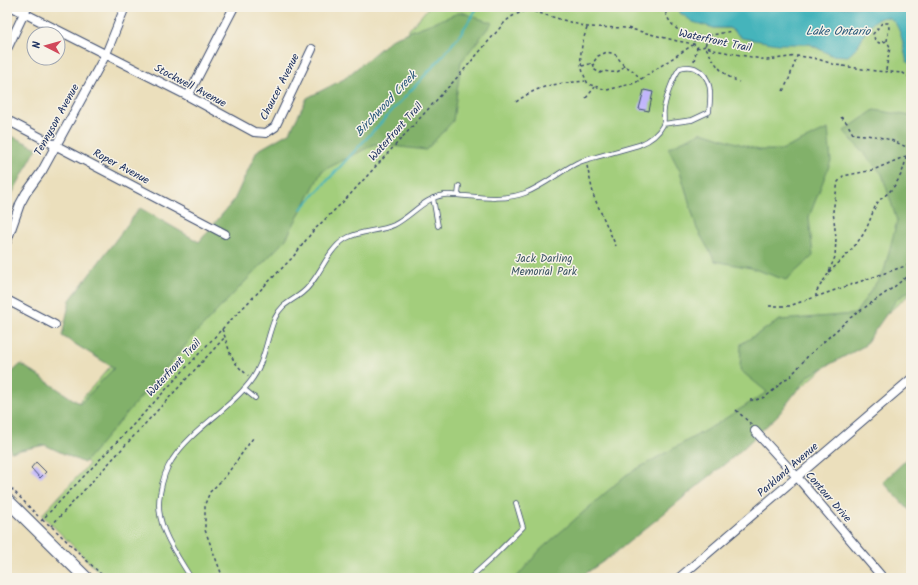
<svg xmlns="http://www.w3.org/2000/svg" width="918" height="585" font-family="Kalam,sans-serif">
<style>
.green{fill:#a3ce7b;stroke:#5f7e6c}
.forest{fill:#82b16b;stroke:#4e7064}
.water{fill:#44b4bb;stroke:#30728c}
.lines{fill:none;stroke-linecap:round;stroke-linejoin:round}
.stream{stroke:#44b4bb;stroke-width:2}
.building{fill:#c1b6fc}
.lane-casing{stroke:#3a496c;stroke-width:5.5}
.street-casing{stroke:#3a496c;stroke-width:10}
.primary-casing{stroke:#3a496c;stroke-width:14}
.path{stroke:#3a496c;stroke-width:1.5;stroke-dasharray:3 3;stroke-linecap:butt}
.lane{stroke:#fff;stroke-width:4}
.street{stroke:#fff;stroke-width:8}
.primary{stroke:#fff;stroke-width:12}
.labels{text-anchor:middle;dominant-baseline:central;stroke-width:3;stroke-linejoin:round;paint-order:stroke}
.street-label{font-size:11px;fill:#1b2f5e;stroke:#f7f3e8}
.park-label{font-size:11px;fill:#3d5765;stroke:#f7f3e8}
.water-label{font-size:12px;font-style:italic;fill:#27577a;stroke:#f7f3e8}
</style>
<rect width="100%" height="100%" fill="#f7f3e8"/>
<filter id="ink" filterUnits="userSpaceOnUse"><feTurbulence type="fractalNoise" baseFrequency=".025" numOctaves="2"/><feDisplacementMap in="SourceGraphic" scale="8" xChannelSelector="R" yChannelSelector="G"/><feConvolveMatrix kernelMatrix="1 2 1 2 8 2 1 2 1" color-interpolation-filters="sRGB"/></filter>
<filter id="wash" filterUnits="userSpaceOnUse"><feTurbulence type="fractalNoise" baseFrequency=".012" numOctaves="4" result="noise"/><feDisplacementMap in="SourceGraphic" scale="16" xChannelSelector="R" yChannelSelector="G"/><feGaussianBlur stdDeviation="0.9" result="paint"/><feColorMatrix in="noise" values="0 0 0 0 0 0 0 0 0 0 0 0 0 0 0 0 0 1.4 0 .05"/><feComposite in="paint" operator="in"/></filter>
<g filter="url(#wash)">
<rect width="100%" height="100%" fill="#ebdfbc"/>
<path class="green" d="M429,7h177l20,4 9,-4h45v6l34,15h15l5,3 8,7 54,6h14l21,11 25,-7c7,-11 15,-33 31,-32 7,0 11,6 13,12 3,11 4,23 7,34l4,2v229l-163,140 -178,145h-465l-63,-63 47,-51 -35,-34z"/>
<g class="forest">
<polygon points="461,12 492,23 461,62 453,121 426,150 375,144 322,171 286,239 195,334 84,463 45,445 11,452 7,437 7,377 21,364 80,404 114,368 62,336 70,300 140,208 199,242 234,200 257,151 290,132 307,98 344,79 393,38"/>
<polygon points="874,110 911,116 911,290 897,299 864,346 808,376 779,414 737,454 614,554 579,578 516,578 540,550 626,475 715,425 767,392 740,370 741,344 780,320 855,314 884,271 897,221 882,174 844,131"/>
<polygon points="828,129 831,161 809,217 813,256 786,280 751,268 715,261 697,229 680,171 668,148 702,132 759,150 781,150"/>
<polygon points="7,134 37,148 7,203"/>
<polygon points="911,455 911,512 883,482"/>
</g>
<path class="water" d="M680,7h231v57l-4,-2c-4,-16 -8,-62 -36,-38 -6,6 -9,16 -15,24 -2,3 -6,6 -8,8l-17,-1 -21,-11h-32l-36,-6 -8,-7 -5,-3h-15l-21,-6 -13,-9z"/>
<g class="lines">
<polyline class="stream" points="301,209 440,59 459,36 478,7"/>
</g>
<g id="blocks">
<g class="building">
<polygon points="644,90 653,92 649,111 639,109"/>
<polygon points="36,462 46,472 40,478 31,468"/>
</g>
</g>
</g>
<g filter="url(#ink)">
<use href="#blocks" fill-opacity="0" stroke="#3a496c" stroke-width="1"/>
<g class="lines">
<g class="lane-casing">
<g id="lane">
<polyline points="458,195 459,186"/>
<polyline points="433,198 438,226"/>
<polyline points="244,389 255,398"/>
<path d="M191,578c-15,-25 -37,-53 -31,-84 2,-12 5,-24 12,-34 20,-31 56,-49 78,-78 15,-19 16,-43 25,-64 7,-15 16,-16 27,-25 18,-14 23,-41 43,-54 15,-9 34,-7 49,-14 18,-9 30,-27 50,-30 8,-1 15,1 22,1 20,2 40,4 59,-3 18,-7 33,-20 50,-29 7,-4 15,-5 21,-7 15,-4 29,-8 43,-12 10,-4 19,-10 24,-20 2,-5 0,-11 1,-16 2,-12 9,-32 16,-41 6,-2 10,-2 15,0 18,8 16,28 14,44l-17,8 -29,4"/>
<polyline points="470,578 492,558 523,527 516,503"/>
</g>
</g>
<g class="street-casing">
<g id="street">
<polyline points="12,7 188,96 254,132 266,133 275,127 312,49"/>
<polyline points="7,49 27,7"/>
<polyline points="188,96 234,7"/>
<polyline points="7,120 225,234"/>
<polyline points="7,241 20,204 26,193 42,171 106,54 125,7"/>
<polyline points="7,300 55,325"/>
<polyline points="755,431 797,477 883,578"/>
<polyline points="679,578 911,379"/>
</g>
</g>
<g class="primary-casing">
<polyline id="primary" points="7,500 86,578"/>
</g>
<g class="path">
<path d="M664,7c4,18 14,24 30,32"/>
<path d="M587,28c-7,21 -10,35 1,56l19,6 28,-7 59,-39v-5l5,-3 5,3 2,4 -1,3c10,17 15,28 34,36"/>
<polyline points="704,39 707,36 732,31"/>
<polyline points="694,61 697,47"/>
<polyline points="582,66 593,63"/>
<path d="M624,66c-7,9 -12,6 -20,5l-4,2 -5,-3 -2,-7 5,-7 9,-4 4,1 5,2 8,11 7,3 10,10"/>
<polyline points="886,70 890,47 887,41 889,28 888,23 882,23 873,34 875,40 879,43 887,41"/>
<polyline points="783,91 789,79 797,56"/>
<polyline points="586,98 595,87"/>
<path d="M516,102c24,-18 40,-18 69,-21"/>
<polyline points="841,117 847,123 853,134 875,136 891,140 911,149"/>
<polyline points="587,166 594,197 616,246"/>
<path d="M829,272c12,-11 24,-23 33,-36 7,-10 9,-21 14,-31 4,-7 11,-10 15,-15 8,-9 14,-22 15,-34"/>
<polyline points="816,297 816,292 828,274 835,257 836,238 833,211 838,182 843,176 873,170 911,154"/>
<polyline points="769,306 789,306 911,264"/>
<path d="M222,329c9,22 5,30 27,47"/>
<path d="M750,400c16,1 24,-11 35,-21l4,-1 19,-22 42,-38 44,-31 17,-14"/>
<polyline points="736,410 752,425"/>
<polyline points="7,484 38,516"/>
<polyline points="42,520 51,526 105,578"/>
<polyline points="41,521 133,425 222,329 293,257 313,231 346,199 463,71 505,22 511,17 517,14 525,11 532,11 587,27 627,28 677,41 694,44 697,47 700,48 705,46 714,50 767,60 797,56 814,58 836,65 876,71 903,73 911,78"/>
<polyline points="51,526 225,337"/>
<polyline points="223,578 205,530 205,504 210,492 225,477 253,438"/>
</g>
<use href="#lane" class="lane"/>
<use href="#street" class="street"/>
<use href="#primary" class="primary"/>
</g>
</g>
<g class="labels">
<g class="street-label">
<text transform="translate(715 41) rotate(12)">Waterfront Trail</text>
<text transform="translate(190 86) rotate(28)">Stockwell Avenue</text>
<text transform="translate(280 87) rotate(-63)">Chaucer Avenue</text>
<text transform="translate(57 120) rotate(-61)">Tennyson Avenue</text>
<text transform="translate(396 132) rotate(-48)">Waterfront Trail</text>
<text transform="translate(121 167) rotate(28)">Roper Avenue</text>
<text transform="translate(174 368) rotate(-47)">Waterfront Trail</text>
<text transform="translate(788 470) rotate(-41)">Parkland Avenue</text>
<text transform="translate(828 497) rotate(49)">Contour Drive</text>
</g>
<g class="park-label">
<text x="544" y="259">Jack Darling<tspan x="544" dy="13">Memorial Park</tspan></text>
</g>
<g class="water-label">
<text x="838" y="31">Lake Ontario</text>
<text transform="translate(386 104) rotate(-47)">Birchwood Creek</text>
</g>
</g>
<rect width="918" height="585" fill="none" stroke="#f7f3e8" stroke-width="24"/>
<g transform="translate(46 46) rotate(276)"><circle r="19" fill="#f7f3e8" stroke="#9fa5b1"/>
<path d="M0-3L7 15L0 10L-7 15Z" fill="#d1495b"/>
<text y="-6" font-size="11" font-weight="bold" text-anchor="middle" fill="#1b2f5e">N</text>
</g>
</svg>
